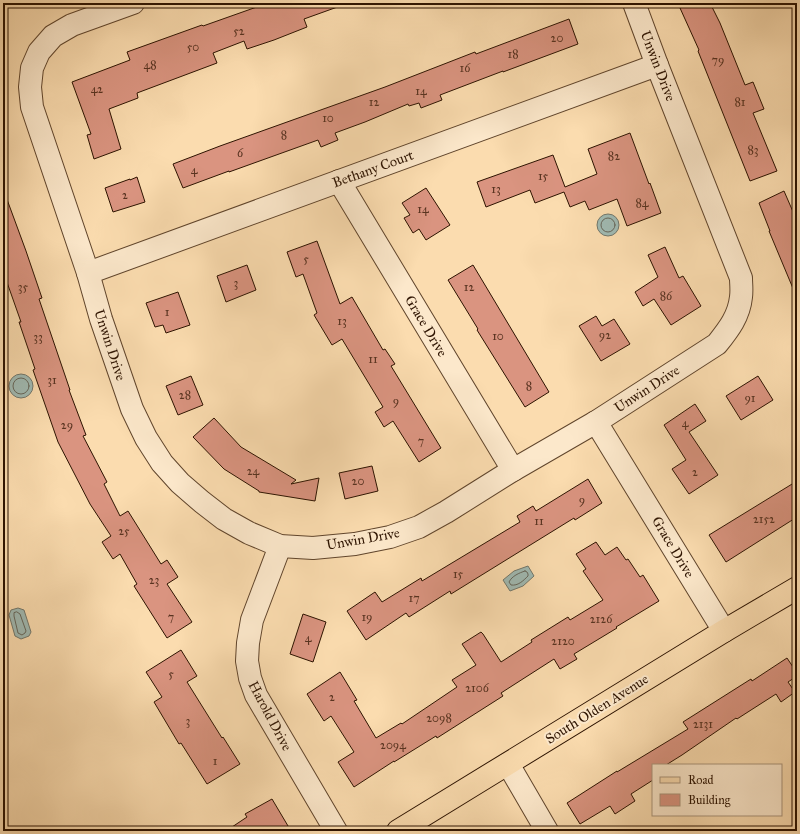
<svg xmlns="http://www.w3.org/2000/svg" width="800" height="834" font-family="'IM FELL Great Primer',serif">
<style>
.water{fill:#a0bab3;stroke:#72776b}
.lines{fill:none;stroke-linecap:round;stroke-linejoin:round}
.shore{stroke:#66665a;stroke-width:1}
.building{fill:#da9480;stroke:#2d1300}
.minor-casing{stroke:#60452c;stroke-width:24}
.major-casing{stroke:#2d1300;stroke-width:24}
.minor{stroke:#fce8cb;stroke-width:22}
.major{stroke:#fbdcaf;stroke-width:22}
.labels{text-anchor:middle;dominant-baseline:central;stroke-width:4;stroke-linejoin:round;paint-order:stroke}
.number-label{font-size:12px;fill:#583320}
.street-label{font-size:14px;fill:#2d1300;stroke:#fce8cb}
</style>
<rect width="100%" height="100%" fill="#fbdcaf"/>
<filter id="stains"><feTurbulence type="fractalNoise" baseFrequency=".005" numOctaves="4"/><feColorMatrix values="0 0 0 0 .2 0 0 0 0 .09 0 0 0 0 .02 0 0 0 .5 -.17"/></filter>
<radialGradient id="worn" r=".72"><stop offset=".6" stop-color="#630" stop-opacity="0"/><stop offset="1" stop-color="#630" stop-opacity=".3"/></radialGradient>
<g class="water">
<circle cx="608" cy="225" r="11"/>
<circle cx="21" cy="386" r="12"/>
<polygon points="528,566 534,576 523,586 510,591 503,580 514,571"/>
<polygon points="18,608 24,610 31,632 29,636 21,639 15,636 9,615 11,610"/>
</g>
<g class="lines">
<g class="shore">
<circle cx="608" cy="225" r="7"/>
<circle cx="21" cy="386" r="8"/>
<path d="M525,571l2,1 1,2v2c-5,5 -10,10 -17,9l-2,-3c3,-6 10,-9 16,-11z"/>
<polygon points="17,612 20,614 26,631 25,633 22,635 18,633 14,616 14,613"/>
</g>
</g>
<g class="building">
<polygon points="268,3 342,3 343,5 304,19 307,27 274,40 247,49 244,41 213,53 217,63 137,93 138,98 109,109 121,149 94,159 87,135 91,134 72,82 130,60 127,52 202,25 203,26"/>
<polygon points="691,3 710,3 720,23 745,85 753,82 764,109 753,113 777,171 750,181 698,51 699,50 680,8"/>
<polygon points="569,19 578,44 503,72 503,71 440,95 442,100 421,108 419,103 409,106 408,104 365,122 335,133 338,140 321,147 318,140 229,172 229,171 183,188 173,164 220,146 385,87 475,52 476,54"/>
<polygon points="630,133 649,184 650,183 661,213 627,226 617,199 589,210 585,201 570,207 564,192 535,203 530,190 486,207 477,182 553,155 565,187 597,174 588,149"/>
<polygon points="137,177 145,202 113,212 105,188 130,179 130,180"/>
<polygon points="426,188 450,225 426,240 419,229 413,233 404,218 410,215 402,203"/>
<polygon points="784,191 797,221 797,298 769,231 770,231 759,203"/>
<polygon points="3,194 5,194 26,251 42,298 39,299 70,390 69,390 86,435 83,436 107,482 104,484 120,516 128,511 161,564 167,560 178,577 167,584 192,622 167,638 134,586 137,584 120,554 113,559 102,542 111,536 90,504 58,442 33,370 35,369 19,322 21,322 3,271"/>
<polygon points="317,241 340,304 352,297 383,350 385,349 395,364 391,366 441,448 419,462 393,421 384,427 375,412 383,407 342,339 332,345 314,315 317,313 303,274 296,277 287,252"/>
<polygon points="665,247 679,278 683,276 701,306 671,325 654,299 643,306 635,292 658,277 648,255"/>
<polygon points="247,265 256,290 226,302 217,276"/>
<polygon points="473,265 549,392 525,407 477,330 478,329 448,280"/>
<polygon points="178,292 190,325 166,333 163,325 155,327 146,303"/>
<polygon points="596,316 602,326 614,319 630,344 601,361 579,326"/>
<polygon points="191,376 203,405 178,415 166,386"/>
<polygon points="758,376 773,400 741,420 726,396"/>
<polygon points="695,404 706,421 689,432 718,475 689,494 672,469 686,460 664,425"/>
<polygon points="214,418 241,447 296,480 291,484 319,478 315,501 259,492 259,491 224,469 193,437"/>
<polygon points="372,466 378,491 345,499 339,473"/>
<polygon points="588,479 602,503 575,520 574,518 451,594 450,591 409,617 406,613 366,640 347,611 375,592 382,602 421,578 422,581 520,522 517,516 533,506 536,511"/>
<polygon points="797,481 797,517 726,562 709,535"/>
<polygon points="596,542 605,555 617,547 626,560 628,559 640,577 643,575 659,601 616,627 617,628 574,654 577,659 560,669 554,659 501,693 503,696 437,738 436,736 394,762 394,761 354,787 338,762 354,752 331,716 324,721 307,694 340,672 357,700 354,701 376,738 401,723 402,724 457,687 452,680 476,665 462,644 481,632 483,634 501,662 532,642 531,640 568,617 570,620 603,600 583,571 586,569 576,554"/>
<polygon points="303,614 326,622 313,662 290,654"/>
<polygon points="181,650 197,676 187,682 222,738 223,737 240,764 207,784 181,743 179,744 154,702 162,697 146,672"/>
<polygon points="787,658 797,673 797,676 788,682 795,692 781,702 776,694 737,719 736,718 682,755 666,765 653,765 653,780 631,794 635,801 615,814 610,806 580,824 567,803 617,771 617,772 688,729 683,722 751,679 752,681"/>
<polygon points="272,799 291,831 226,831 247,817 245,814"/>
</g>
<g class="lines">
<g class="minor-casing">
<g id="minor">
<path d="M133,3l-61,22 -19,11 -14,16 -7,16 -2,19 2,20 56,166 13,46 31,90 14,29 16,25 18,20 22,19 22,17 25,14 31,13 33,2 42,-4 35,-7 29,-10 27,-15 67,-42 83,-48 121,-78c12,-15 22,-28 24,-47 1,-7 0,-13 0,-19l-84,-213 -23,-62"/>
<polyline points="339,181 513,470"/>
<polyline points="88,273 657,65"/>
<polyline points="596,422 724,631"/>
<polyline points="280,546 252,620 248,643 247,661 250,678 256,695 336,831"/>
<polyline points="508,764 547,831"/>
</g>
</g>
<g class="major-casing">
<polyline id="major" points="398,831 724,631 797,588"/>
</g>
<use href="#minor" class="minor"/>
<use href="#major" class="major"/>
</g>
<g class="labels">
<g class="number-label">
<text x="239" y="31">52</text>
<text x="557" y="38">20</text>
<text x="193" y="47">50</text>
<text x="513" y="54">18</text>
<text x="718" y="60">79</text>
<text x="150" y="65">48</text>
<text x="465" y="68">16</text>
<text x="97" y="89">42</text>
<text x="421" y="91">14</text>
<text x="374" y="102">12</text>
<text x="740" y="102">81</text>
<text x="328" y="118">10</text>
<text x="284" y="135">8</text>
<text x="753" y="150">83</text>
<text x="240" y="153">6</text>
<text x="614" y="156">82</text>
<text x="194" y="170">4</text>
<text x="543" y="176">15</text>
<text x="496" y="189">13</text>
<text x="125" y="195">2</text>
<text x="642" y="203">84</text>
<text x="423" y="209">14</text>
<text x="306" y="259">5</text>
<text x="236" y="283">3</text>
<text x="23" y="287">35</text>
<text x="469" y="287">12</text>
<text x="666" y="296">86</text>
<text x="167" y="312">1</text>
<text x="342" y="321">13</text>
<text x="605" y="335">92</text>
<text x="498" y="336">10</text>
<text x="38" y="337">33</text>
<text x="373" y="359">11</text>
<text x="52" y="380">31</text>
<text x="529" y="386">8</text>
<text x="185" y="395">28</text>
<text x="750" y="398">91</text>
<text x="396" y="401">9</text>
<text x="685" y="423">4</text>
<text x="67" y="425">29</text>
<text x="421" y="441">7</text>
<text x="253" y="471">24</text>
<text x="695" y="472">2</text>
<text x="358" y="481">20</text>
<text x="582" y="500">9</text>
<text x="764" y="519">2152</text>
<text x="539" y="521">11</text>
<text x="124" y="531">25</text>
<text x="458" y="574">15</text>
<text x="154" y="580">23</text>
<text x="414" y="598">17</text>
<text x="171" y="617">7</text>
<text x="367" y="617">19</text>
<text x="601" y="619">2126</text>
<text x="308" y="638">4</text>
<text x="563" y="641">2120</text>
<text x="171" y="674">5</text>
<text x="477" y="688">2106</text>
<text x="332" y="697">2</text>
<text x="439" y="718">2098</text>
<text x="188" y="721">3</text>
<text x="703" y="724">2131</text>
<text x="393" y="745">2094</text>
<text x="215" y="761">1</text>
</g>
<g class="street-label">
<text transform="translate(658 66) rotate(69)">Unwin Drive</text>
<text transform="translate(373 169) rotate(-20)">Bethany Court</text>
<text transform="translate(426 326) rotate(59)">Grace Drive</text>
<text transform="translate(110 345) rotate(72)">Unwin Drive</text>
<text transform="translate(647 389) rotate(-33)">Unwin Drive</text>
<text transform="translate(363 539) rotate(-10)">Unwin Drive</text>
<text transform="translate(673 547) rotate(59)">Grace Drive</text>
<text transform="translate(597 709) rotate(-32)">South Olden Avenue</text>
<text transform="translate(270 716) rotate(62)">Harold Drive</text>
</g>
</g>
<rect width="800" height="834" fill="none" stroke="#fbdcaf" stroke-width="16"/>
<rect x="4" y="4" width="792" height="826" fill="none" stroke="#2d1300" stroke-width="2"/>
<rect x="8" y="8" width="784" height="818" fill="none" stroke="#2d1300"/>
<rect x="652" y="764" width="130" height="52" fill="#fce8cb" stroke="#a9937a"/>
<rect x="660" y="777" width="20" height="6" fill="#fbdcaf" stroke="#a9937a"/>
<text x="688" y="784" font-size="12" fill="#2d1300">Road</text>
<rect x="660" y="794" width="20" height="12" fill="#da9480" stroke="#a9937a"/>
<text x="688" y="804" font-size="12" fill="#2d1300">Building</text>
<rect width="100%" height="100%" filter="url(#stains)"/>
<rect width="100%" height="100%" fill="url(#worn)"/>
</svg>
